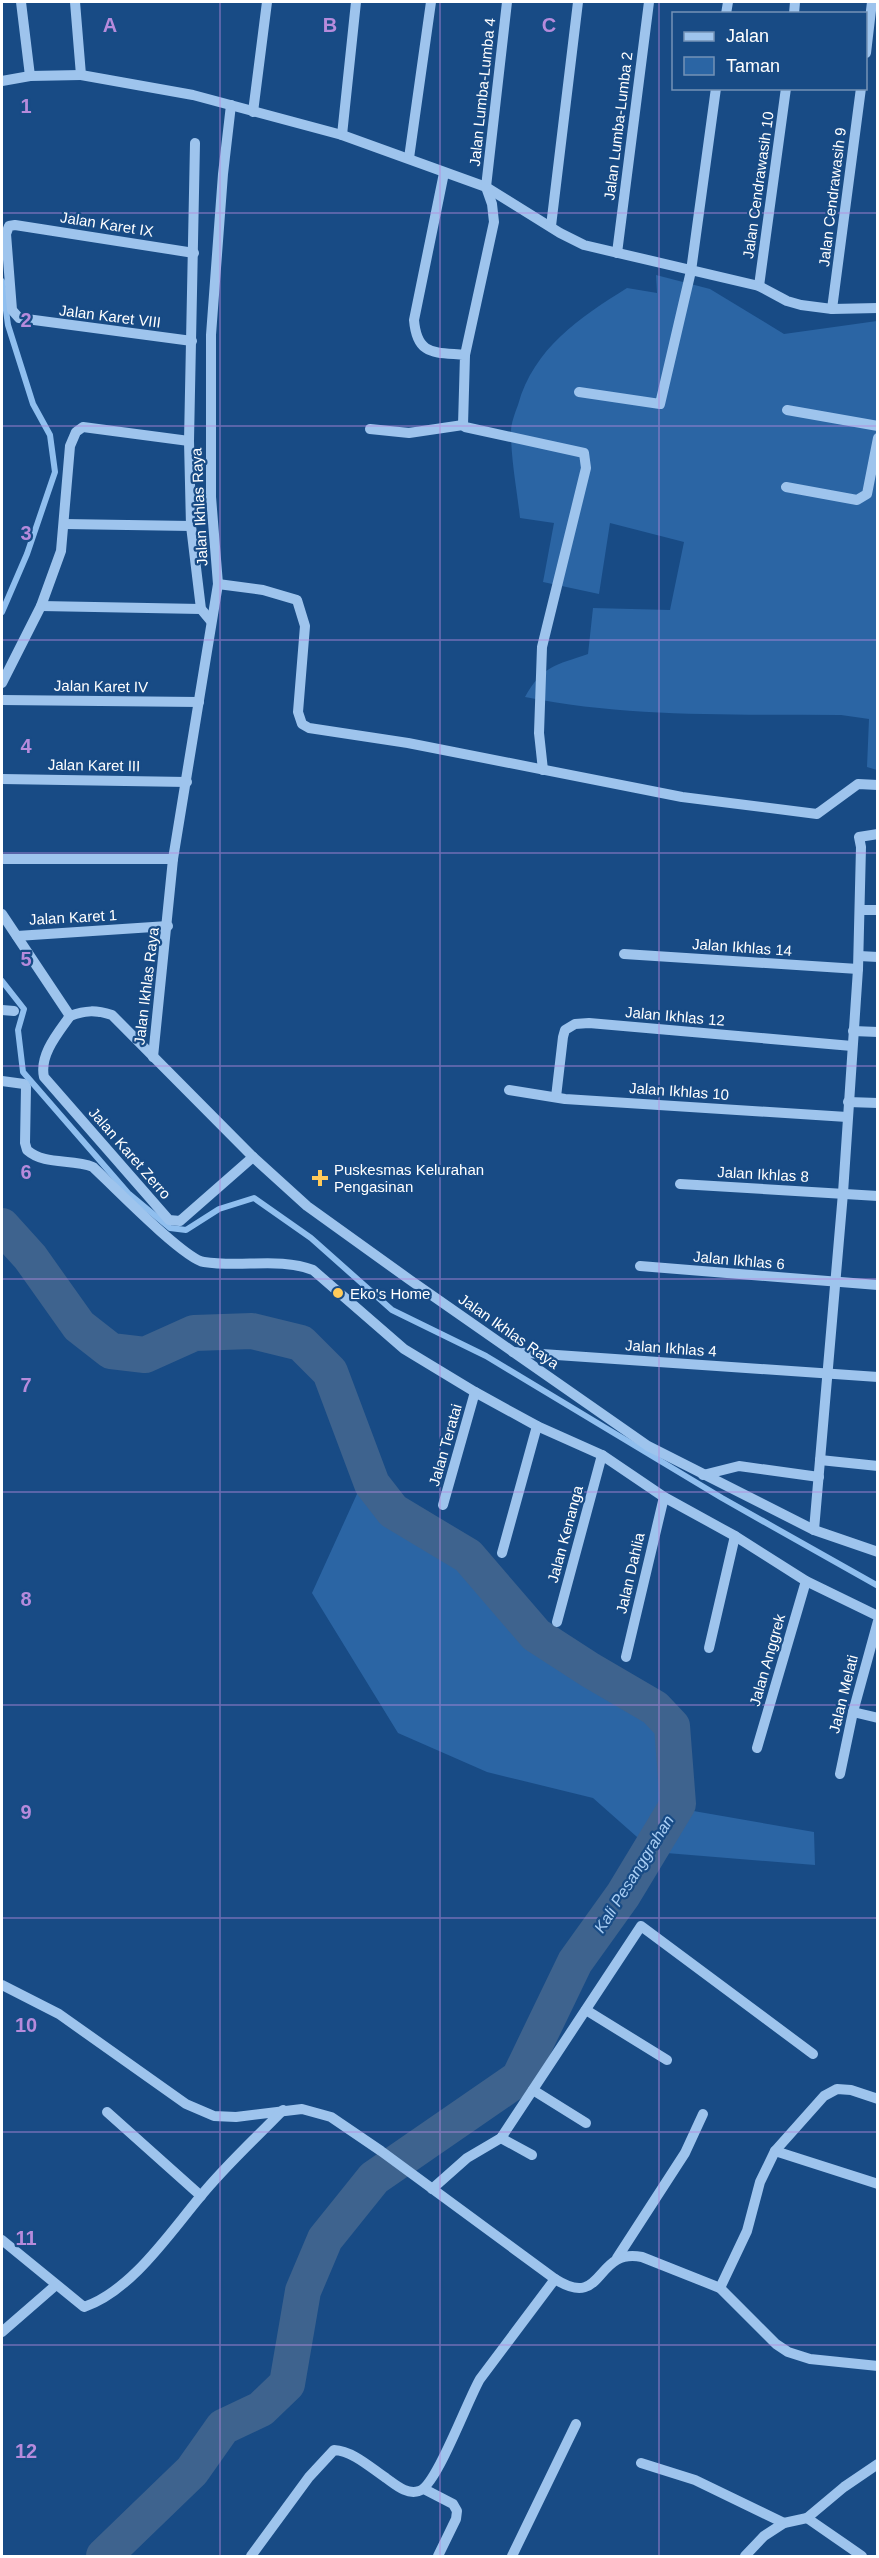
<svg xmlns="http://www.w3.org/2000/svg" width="879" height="2558" font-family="Helvetica,sans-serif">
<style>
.green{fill:#2b65a4}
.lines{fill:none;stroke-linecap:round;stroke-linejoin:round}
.stream{stroke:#90bfef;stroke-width:6}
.river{stroke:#3e638e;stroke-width:36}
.minor{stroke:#9ec4ed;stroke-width:10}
.grid{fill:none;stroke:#b68bdc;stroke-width:1.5;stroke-opacity:0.55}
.poi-dot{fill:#ffcb5a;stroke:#184b85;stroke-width:2}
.labels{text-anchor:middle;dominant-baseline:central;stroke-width:4.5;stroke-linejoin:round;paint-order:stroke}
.street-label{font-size:15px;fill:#fff;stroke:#184b85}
.poi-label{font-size:15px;fill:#fff;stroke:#184b85;text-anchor:start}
.water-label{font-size:16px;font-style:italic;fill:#a9cef4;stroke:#184b85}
.grid-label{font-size:20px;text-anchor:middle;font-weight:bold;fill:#b68bdc;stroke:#184b85;stroke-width:4.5;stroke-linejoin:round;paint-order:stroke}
</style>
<rect width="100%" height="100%" fill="#184b85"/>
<g class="green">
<path d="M656,275l54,14 74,45 93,-13v449l-10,-3 2,-48 -28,-4c-106,-1 -212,3 -316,-18 17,-31 31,-32 63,-43l5,-46 77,2 14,-68 -74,-19 -11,71 -56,-12 11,-59 -34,-5c-3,-28 -9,-58 -9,-86 0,-9 4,-19 7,-27 16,-57 61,-87 109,-117l30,5z"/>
<polygon points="367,1472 390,1517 461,1546 504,1590 556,1650 644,1703 685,1751 682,1809 814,1832 815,1865 654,1852 593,1798 487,1772 398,1733 312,1593"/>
</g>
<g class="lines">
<g class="stream">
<polyline points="2,281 8,325 33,404 50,435 55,472 27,554 2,612"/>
<polyline points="2,981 24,1009 18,1030 23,1072 128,1193 170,1228 186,1230 219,1209 254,1198 311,1238 392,1310 486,1356 722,1498 878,1586"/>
</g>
<polyline class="river" points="2,1226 30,1257 79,1326 111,1351 145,1355 194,1333 252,1331 301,1343 330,1372 372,1484 393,1511 468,1556 536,1635 590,1670 655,1708 672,1726 678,1804 623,1895 575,1962 519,2078 374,2178 325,2239 303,2291 287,2384 261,2409 223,2427 192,2471 104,2556"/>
<g class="minor">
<polyline points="21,2 30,76"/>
<polyline points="75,2 81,75 193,95 342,135 486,187 560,233 584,245 759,286 787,301 801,305 832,309 878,308"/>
<polyline points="726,14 728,2"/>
<polyline points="794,14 795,2"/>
<polyline points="866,53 872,2"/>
<polyline points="2,81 30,76 81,75"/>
<polyline points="253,112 267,2"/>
<polyline points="342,135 356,2"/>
<polyline points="195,143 189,441 191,526 201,609 211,621"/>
<polyline points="409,158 431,2"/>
<path d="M444,173l-30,147c3,36 20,32 51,35l-2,70 2,2 119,26 2,15 -44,179 -3,86 4,37"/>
<polyline points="551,226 578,2"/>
<polyline points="617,253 649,2"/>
<polyline points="759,286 786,88"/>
<polyline points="832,309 861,88"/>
<polyline points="192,341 19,318 12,310 6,234 9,226 15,225 194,253"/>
<polyline points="465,355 494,222 492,204 486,187 507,2"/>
<polyline points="579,392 660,404 691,271 716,88"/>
<polyline points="787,410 878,426"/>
<polyline points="370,429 409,433 463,425"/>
<polyline points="786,487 857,500 867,494 878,438"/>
<polyline points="64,524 191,526"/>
<polyline points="218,584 263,590 297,600 305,626 298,712 302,724 309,728 408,743 682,797 817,814 858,784 878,785"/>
<polyline points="41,606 201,609"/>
<polyline points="2,683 41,606 61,551 70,446 76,432 83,427 189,441"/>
<polyline points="2,700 199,702"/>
<polyline points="2,779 187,782"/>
<polyline points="2,859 173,859"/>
<polyline points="861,910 878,910"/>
<polyline points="2,914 70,1016"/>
<polyline points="17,936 168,926"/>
<polyline points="624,954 858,969"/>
<polyline points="859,956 878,957"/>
<polyline points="2,1010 14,1011"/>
<path d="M70,1016c16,-6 26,-6 42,-1l141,142 54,49 103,74 238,166 166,84 64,22"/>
<path d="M70,1016c-12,17 -31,39 -26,61l125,143 11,1 73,-64"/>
<polyline points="853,1031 878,1032"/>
<polyline points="153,1057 173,859 218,584 211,497 211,335 223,174 231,105"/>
<path d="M2,1081l22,3 2,3 -1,56 2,7c18,16 45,8 66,17 19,18 91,92 111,95 36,6 76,-5 109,8l91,79 71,43 62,34 65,29 62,42 71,39 71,45 72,35"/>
<polyline points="509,1090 565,1099 847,1117"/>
<polyline points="556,1097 563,1037 565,1030 575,1024 589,1023 852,1046"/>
<polyline points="848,1102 878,1103"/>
<polyline points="680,1184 878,1196"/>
<polyline points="640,1266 878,1285"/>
<polyline points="513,1352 878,1377"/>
<polyline points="820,1460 878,1466"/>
<polyline points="703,1475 739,1466 819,1477"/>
<polyline points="443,1505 475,1392"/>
<polyline points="814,1530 843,1193 858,969 861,847 859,837 878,834"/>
<polyline points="502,1553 537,1426"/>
<polyline points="557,1622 602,1455"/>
<polyline points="709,1648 735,1536"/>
<polyline points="626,1657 664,1497"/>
<polyline points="853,1712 878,1718"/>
<polyline points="757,1748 806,1581"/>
<polyline points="840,1774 853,1712 878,1621"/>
<path d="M2,1985l57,29 127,90 28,12 22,1 66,-8 29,8 50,34 174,128c50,32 39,-32 87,-22l78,31 56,56 12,8 22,7 68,7"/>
<polyline points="586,2010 667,2060"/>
<polyline points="533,2090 586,2123"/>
<polyline points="107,2112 201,2196"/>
<polyline points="501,2138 532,2155"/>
<polyline points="775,2151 878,2184"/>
<polyline points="432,2189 467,2158 501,2138 641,1926 813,2054"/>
<path d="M2,2240l82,67c47,-16 85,-73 116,-110 25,-31 55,-58 83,-87"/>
<polyline points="617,2258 685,2153 703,2114"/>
<polyline points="720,2288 747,2231 760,2182 775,2151 824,2096 837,2089 851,2090 878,2099"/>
<polyline points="2,2332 56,2285"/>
<polyline points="641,2463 695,2480 784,2523"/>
<polyline points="424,2489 453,2504 457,2511 456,2519 438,2556"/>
<polyline points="807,2518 862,2556"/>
<path d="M251,2556l58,-79 25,-27c19,1 37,18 52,28 10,7 21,17 33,13 17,-4 49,-92 61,-112l75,-100"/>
<polyline points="512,2556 576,2424"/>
<polyline points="745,2556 764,2536 784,2523 807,2518 844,2487 878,2464"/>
</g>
</g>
<path class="grid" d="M220,2v2554M440,2v2554M659,2v2554M2,213h876M2,426h876M2,640h876M2,853h876M2,1066h876M2,1279h876M2,1492h876M2,1705h876M2,1918h876M2,2132h876M2,2345h876"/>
<g class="poi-dot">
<path d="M317 1169h6v6h6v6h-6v6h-6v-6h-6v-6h6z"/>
<circle cx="338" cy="1293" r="6"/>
</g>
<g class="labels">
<g class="street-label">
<text transform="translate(482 92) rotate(-84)">Jalan Lumba-Lumba 4</text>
<text transform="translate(618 126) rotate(-83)">Jalan Lumba-Lumba 2</text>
<text transform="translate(758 185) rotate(-82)">Jalan Cendrawasih 10</text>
<text transform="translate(832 197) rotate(-83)">Jalan Cendrawasih 9</text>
<text transform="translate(107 224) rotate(9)">Jalan Karet IX</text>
<text transform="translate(110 316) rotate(7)">Jalan Karet VIII</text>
<text transform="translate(199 507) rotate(-93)">Jalan Ikhlas Raya</text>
<text transform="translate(101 686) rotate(1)">Jalan Karet IV</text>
<text transform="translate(94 765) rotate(1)">Jalan Karet III</text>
<text transform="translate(73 917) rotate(-3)">Jalan Karet 1</text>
<text transform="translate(742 947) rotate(4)">Jalan Ikhlas 14</text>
<text transform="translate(146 986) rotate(-83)">Jalan Ikhlas Raya</text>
<text transform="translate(675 1016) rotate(5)">Jalan Ikhlas 12</text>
<text transform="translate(679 1091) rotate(4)">Jalan Ikhlas 10</text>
<text transform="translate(130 1153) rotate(49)">Jalan Karet Zerro</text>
<text transform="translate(763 1174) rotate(3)">Jalan Ikhlas 8</text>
<text transform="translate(739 1260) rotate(5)">Jalan Ikhlas 6</text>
<text transform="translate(509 1331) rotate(35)">Jalan Ikhlas Raya</text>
<text transform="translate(671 1348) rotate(4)">Jalan Ikhlas 4</text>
<text transform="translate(445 1445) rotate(-74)">Jalan Teratai</text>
<text transform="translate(565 1534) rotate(-75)">Jalan Kenanga</text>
<text transform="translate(630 1573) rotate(-77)">Jalan Dahlia</text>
<text transform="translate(767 1660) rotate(-74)">Jalan Anggrek</text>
<text transform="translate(843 1694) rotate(-76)">Jalan Melati</text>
</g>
<g class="poi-label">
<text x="334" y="1169">Puskesmas Kelurahan<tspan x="334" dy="17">Pengasinan</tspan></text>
<text x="350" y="1293">Eko's Home</text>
</g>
<g class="water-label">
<text transform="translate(634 1874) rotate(-58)">Kali Pesanggrahan</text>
</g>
</g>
<g class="grid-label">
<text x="110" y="32">A</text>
<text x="330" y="32">B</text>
<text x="549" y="32">C</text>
<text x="26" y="113">1</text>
<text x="26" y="327">2</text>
<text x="26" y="540">3</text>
<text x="26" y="753">4</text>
<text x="26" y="966">5</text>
<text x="26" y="1179">6</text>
<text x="26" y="1392">7</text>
<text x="26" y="1606">8</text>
<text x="26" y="1819">9</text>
<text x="26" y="2032">10</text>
<text x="26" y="2245">11</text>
<text x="26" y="2458">12</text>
</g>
<rect width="879" height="2558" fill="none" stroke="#ffffff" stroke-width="6"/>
<rect x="672" y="12" width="195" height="78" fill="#184b85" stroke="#7493b6" stroke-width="1.5"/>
<rect x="684" y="32" width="30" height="9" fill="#9ec4ed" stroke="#7493b6" stroke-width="1.5"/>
<text x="726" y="42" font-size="18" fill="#ffffff">Jalan</text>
<rect x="684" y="57" width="30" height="18" fill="#2b65a4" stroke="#7493b6" stroke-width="1.5"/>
<text x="726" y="72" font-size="18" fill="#ffffff">Taman</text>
</svg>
